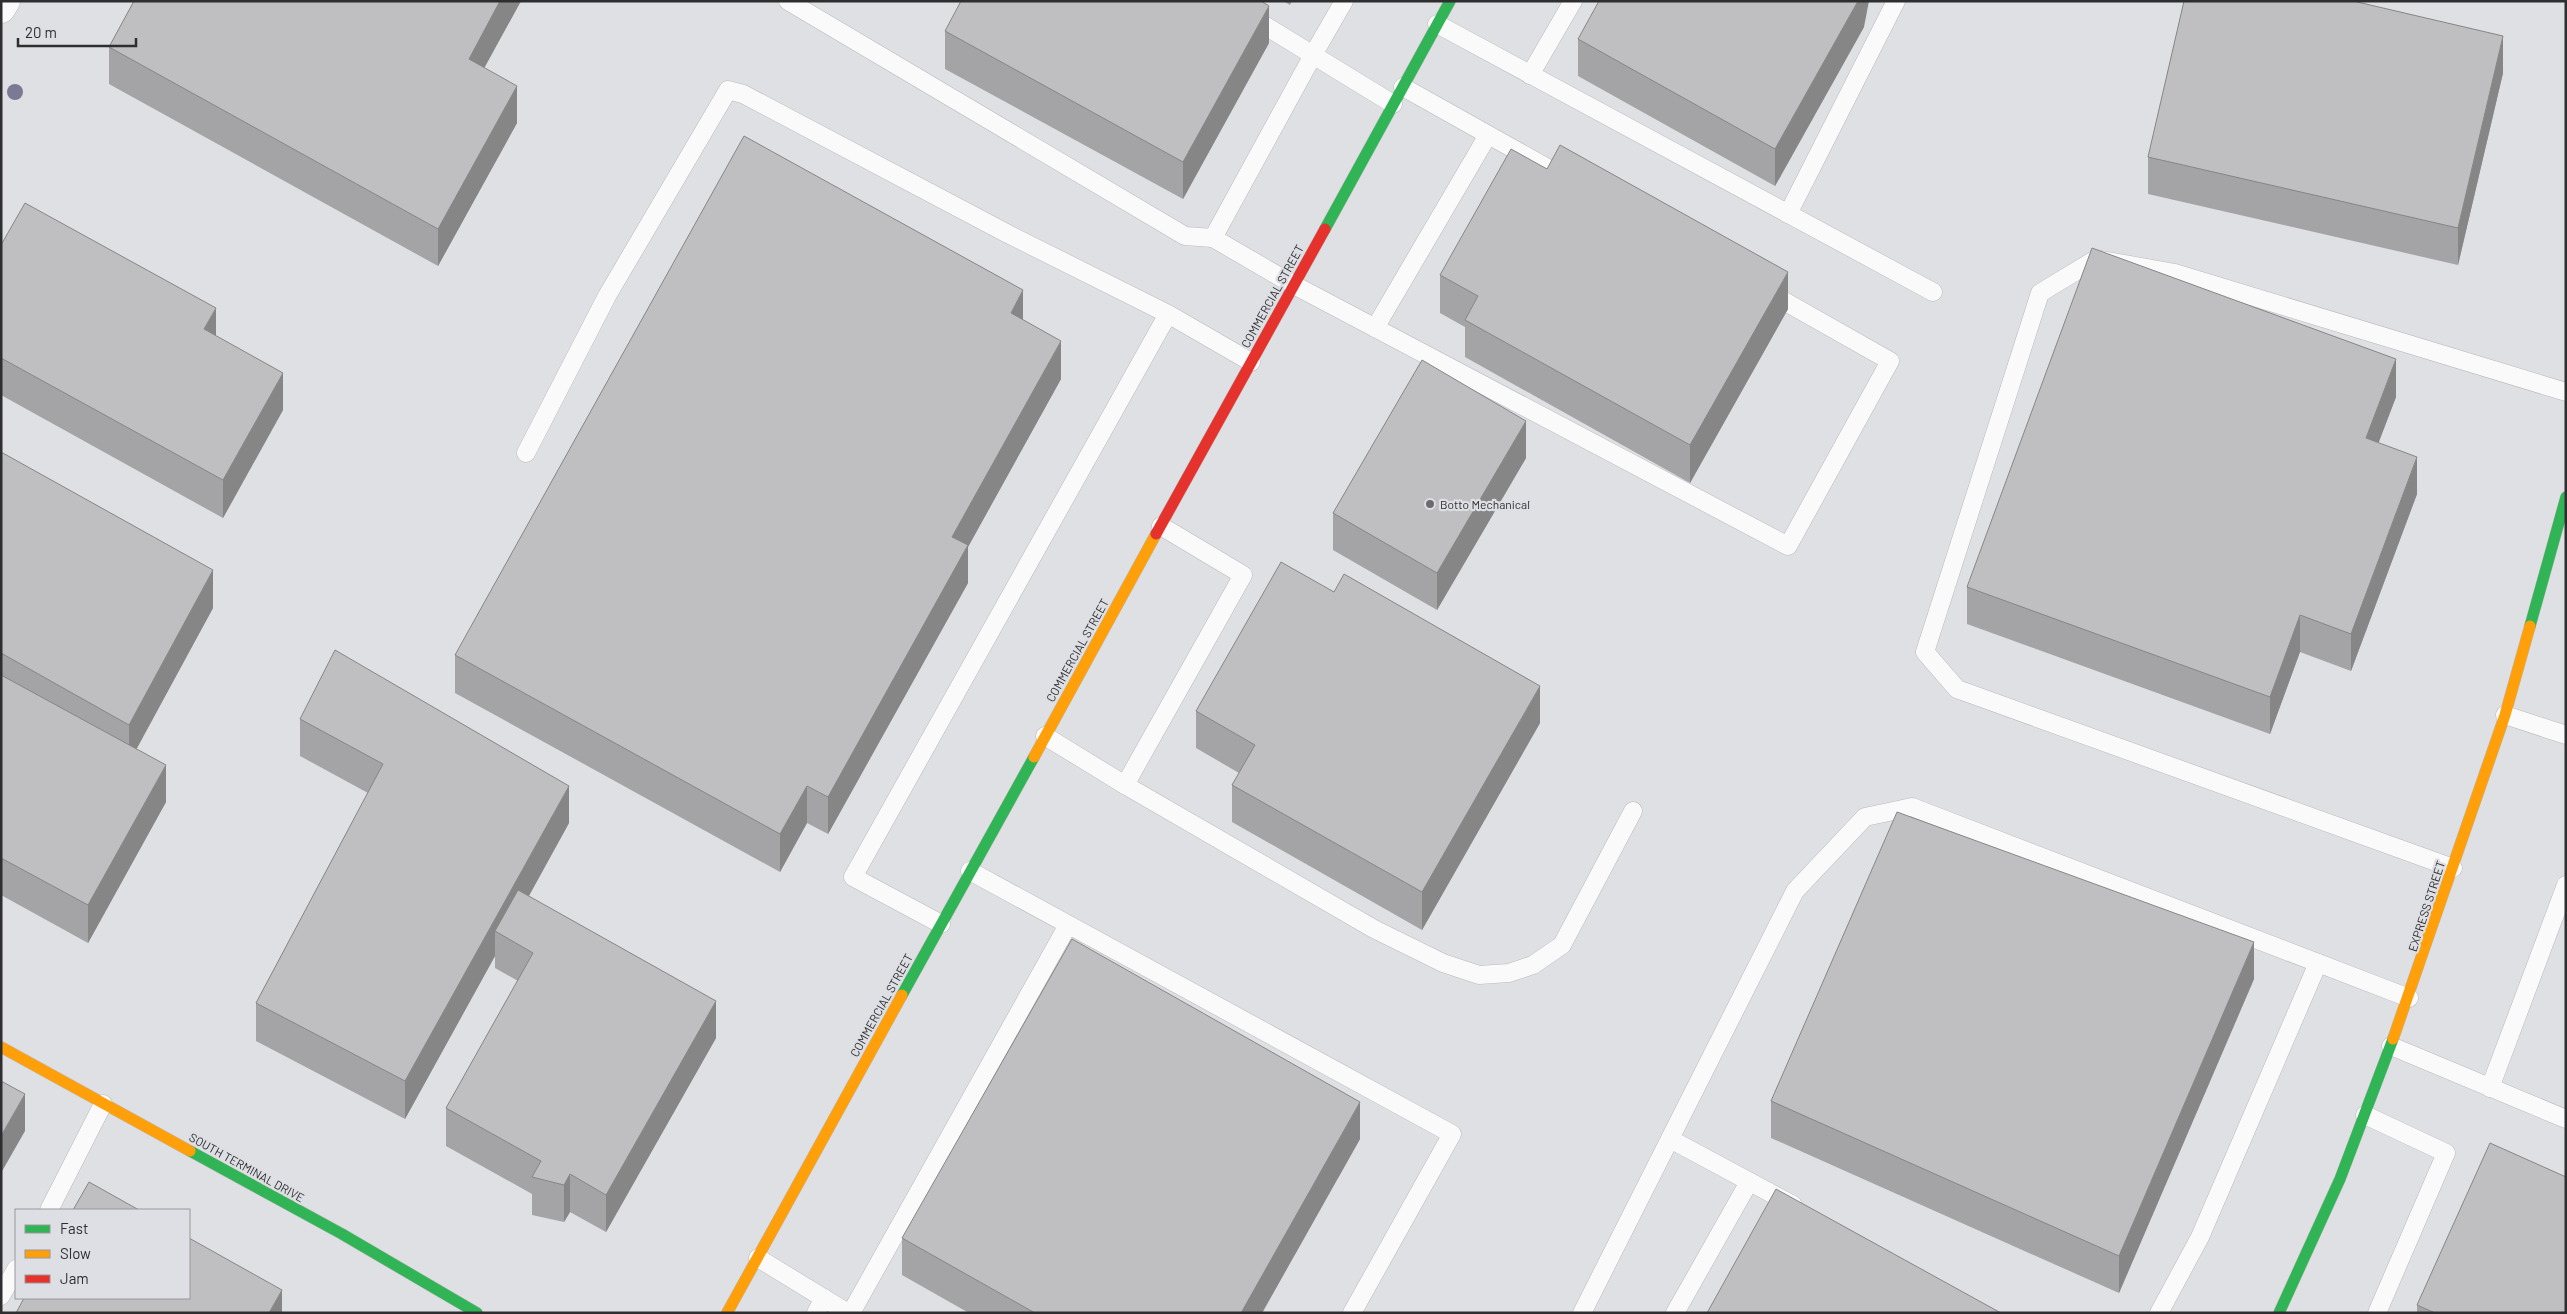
<svg xmlns="http://www.w3.org/2000/svg" width="2567" height="1314" font-family="Barlow,sans-serif">
<style>
.lines{fill:none;stroke-linecap:round;stroke-linejoin:round}
.lane-casing{stroke:#bababc;stroke-width:19}
.street-casing{stroke:#bababc;stroke-width:29}
.fast-casing{stroke:#bababc;stroke-width:12}
.slow-casing{stroke:#bababc;stroke-width:12}
.jam-casing{stroke:#bababc;stroke-width:12}
.lane{stroke:#fafafb;stroke-width:18}
.street{stroke:#fafafb;stroke-width:28}
.fast{stroke:#30b455;stroke-width:11}
.slow{stroke:#ff9f0a;stroke-width:11}
.jam{stroke:#e5322d;stroke-width:11}
.tree{fill:#7b7994}
.wall{fill:#a4a4a6}
.shaded-wall{fill:#868687}
.building{fill:#bfbfc1;stroke:#868687}
.poi-dot{fill:#6c6c6f;stroke:#dedfe4;stroke-width:2}
.labels{text-anchor:middle;dominant-baseline:central;stroke-width:4.5;stroke-linejoin:round;paint-order:stroke}
.street-label{font-size:12px;fill:#2e2e30;stroke:#dedfe4}
.poi-label{font-size:12px;fill:#2e2e30;stroke:#dedfe4;text-anchor:start}
</style>
<rect width="100%" height="100%" fill="#dfe0e3"/>
<g class="lines">
<g class="lane-casing">
<g id="lane">
<polyline points="788,1 1185,236 1213,238"/>
<polyline points="1225,1 1313,55 1344,1"/>
<polyline points="1437,24 1933,292"/>
<polyline points="1530,75 1573,1"/>
<polyline points="1403,87 1567,179"/>
<polyline points="1393,104 1313,55 1213,238 1294,285 1788,546 1890,361 1768,292"/>
<polyline points="1788,214 1896,1"/>
<polyline points="1375,328 1488,135"/>
<polyline points="526,453 607,296 728,90 743,94 1008,234 1168,314"/>
<polyline points="2505,715 2566,735"/>
<polyline points="1045,736 1125,785 1243,575 1161,526"/>
<polyline points="1125,785 1374,929 1443,963 1479,975 1509,973 1533,965 1562,945 1633,811"/>
<polyline points="2453,868 1957,689 1925,652 2040,293 2096,259 2175,273 2566,392"/>
<polyline points="970,871 1452,1134 1352,1313"/>
<polyline points="941,924 853,877 1168,314 1251,362"/>
<polyline points="2391,1046 2566,1119"/>
<polyline points="2490,1088 2566,885"/>
<polyline points="2365,1115 2446,1153 2377,1313"/>
<polyline points="1670,1139 1793,1205"/>
<polyline points="49,1210 103,1104"/>
<polyline points="758,1258 848,1313"/>
<polyline points="1,1296 16,1269"/>
<polyline points="816,1313 824,1298"/>
<polyline points="851,1313 1068,925"/>
<polyline points="1582,1313 1795,891 1865,817 1912,807 2409,998"/>
<polyline points="1675,1313 1749,1182"/>
<polyline points="2159,1313 2200,1237 2318,963"/>
</g>
</g>
<g class="street-casing">
<polyline id="street" points="1,9 6,1"/>
</g>
<g class="fast-casing">
<g id="fast">
<polyline points="1325,229 1450,1"/>
<polyline points="2530,626 2566,497"/>
<polyline points="902,995 1034,757"/>
<polyline points="190,1151 342,1234 477,1313"/>
<polyline points="2279,1313 2340,1179 2393,1039"/>
</g>
</g>
<g class="slow-casing">
<g id="slow">
<polyline points="1034,757 1156,534"/>
<polyline points="2393,1039 2505,715 2530,626"/>
<polyline points="1,1047 190,1151"/>
<polyline points="727,1313 902,995"/>
</g>
</g>
<g class="jam-casing">
<polyline id="jam" points="1156,534 1325,229"/>
</g>
<use href="#lane" class="lane"/>
<use href="#street" class="street"/>
<use href="#fast" class="fast"/>
<use href="#slow" class="slow"/>
<use href="#jam" class="jam"/>
</g>
<circle class="tree" cx="15" cy="92" r="8"/>
<g class="wall">
<polygon points="134,1 521,1 484,67 517,123 438,266 109,84 109,47"/>
<polygon points="1283,1 1292,1 1290,5"/>
<polygon points="1864,27 1775,186 1578,76 1578,39"/>
<polygon points="945,31 1269,43 1183,199 945,69"/>
<polygon points="2503,73 2458,265 2148,194 2148,157"/>
<polygon points="1,245 216,336 283,410 223,518 1,395"/>
<polygon points="1440,275 1788,309 1690,483 1465,357 1465,327 1440,313"/>
<polygon points="1023,321 1061,379 968,547 968,583 828,834 807,823 780,872 455,693 455,655"/>
<polygon points="2396,397 2378,443 2417,494 2351,671 2300,652 2270,734 1967,624 1967,587"/>
<polygon points="1,452 213,608 136,749 166,802 88,943 1,895"/>
<polygon points="1526,458 1437,610 1333,550 1333,513"/>
<polygon points="1196,711 1540,723 1422,930 1232,822 1232,785 1239,773 1196,748"/>
<polygon points="300,719 569,823 529,896 716,1038 606,1232 570,1212 564,1222 532,1215 532,1194 446,1146 446,1108 518,981 495,968 495,956 405,1119 256,1041 256,1003 368,793 300,756"/>
<polygon points="2254,979 2119,1293 1771,1138 1771,1101"/>
<polygon points="1360,1139 1262,1313 969,1313 902,1275 902,1238"/>
<polygon points="2417,1305 2566,1313 2417,1313"/>
</g>
<g class="shaded-wall">
<polygon points="500,1 521,1 469,96 469,59"/>
<polygon points="1858,1 1869,1 1864,27 1775,186 1775,149"/>
<polygon points="1269,6 1269,43 1183,199 1183,162"/>
<polygon points="2503,36 2503,73 2458,265 2458,228"/>
<polygon points="517,86 517,123 438,266 438,229"/>
<polygon points="1788,272 1788,309 1690,483 1690,445"/>
<polygon points="1023,290 1023,327 1011,313"/>
<polygon points="216,308 216,346 204,329"/>
<polygon points="1061,341 1061,379 968,547 968,583 828,834 828,797 952,537"/>
<polygon points="2396,359 2396,397 2366,476 2366,438"/>
<polygon points="283,373 283,410 223,518 223,480"/>
<polygon points="1526,421 1526,458 1437,610 1437,573"/>
<polygon points="2417,457 2417,494 2351,671 2351,634"/>
<polygon points="213,570 213,608 129,763 129,725"/>
<polygon points="2300,615 2300,652 2270,734 2270,697"/>
<polygon points="1540,686 1540,723 1422,930 1422,892"/>
<polygon points="166,765 166,802 88,943 88,905"/>
<polygon points="569,786 569,823 506,937 495,931 495,956 405,1119 405,1081"/>
<polygon points="807,786 807,823 780,872 780,834"/>
<polygon points="2254,942 2254,979 2119,1293 2119,1256"/>
<polygon points="716,1001 716,1038 606,1232 606,1195"/>
<polygon points="25,1094 25,1131 1,1173 1,1136"/>
<polygon points="1360,1102 1360,1139 1262,1313 1241,1313"/>
<polygon points="570,1174 570,1212 564,1222 564,1185"/>
<polygon points="282,1290 282,1313 269,1313"/>
</g>
<g class="building">
<polygon points="134,1 500,1 469,59 517,86 438,229 109,47"/>
<polygon points="961,1 1261,1 1269,6 1183,162 945,31"/>
<polygon points="1599,1 1858,1 1775,149 1578,39"/>
<polygon points="2184,1 2353,1 2503,36 2458,228 2148,157"/>
<polygon points="744,136 1023,290 1011,313 1061,341 952,537 968,545 828,797 807,786 780,834 455,655"/>
<polygon points="1560,145 1788,272 1690,445 1465,320 1478,296 1440,275 1511,149 1547,169"/>
<polygon points="25,203 216,308 204,329 283,373 223,480 1,358 1,245"/>
<polygon points="2092,248 2396,359 2366,438 2417,457 2351,634 2300,615 2270,697 1967,587"/>
<polygon points="1422,360 1526,421 1437,573 1333,513"/>
<polygon points="1,452 213,570 129,725 1,653"/>
<polygon points="1281,562 1334,592 1344,574 1540,686 1422,892 1232,785 1255,745 1196,711"/>
<polygon points="335,650 569,786 405,1081 256,1003 383,764 300,719"/>
<polygon points="1,675 166,765 88,905 1,858"/>
<polygon points="1897,812 2254,942 2119,1256 1771,1101"/>
<polygon points="518,890 716,1001 606,1195 570,1174 564,1185 532,1177 541,1161 446,1108 533,953 495,931"/>
<polygon points="1072,939 1360,1102 1241,1313 1035,1313 902,1238"/>
<polygon points="1,1081 25,1094 1,1136"/>
<polygon points="2490,1143 2566,1177 2566,1313 2435,1313 2417,1305"/>
<polygon points="89,1182 139,1210 73,1210"/>
<polygon points="1776,1189 2001,1313 1707,1313"/>
<polygon points="189,1238 282,1290 269,1313 16,1313 24,1298 189,1298"/>
</g>
<circle class="poi-dot" cx="1430" cy="504" r="5"/>
<g class="labels">
<g class="street-label">
<text transform="translate(1272 296) rotate(-61)">COMMERCIAL STREET</text>
<text transform="translate(1077 650) rotate(-61)">COMMERCIAL STREET</text>
<text transform="translate(2426 906) rotate(-72)">EXPRESS STREET</text>
<text transform="translate(881 1005) rotate(-61)">COMMERCIAL STREET</text>
<text transform="translate(247 1167) rotate(29)">SOUTH TERMINAL DRIVE</text>
</g>
<g class="poi-label">
<text x="1440" y="504">Botto Mechanical</text>
</g>
</g>
<rect width="2567" height="1314" fill="none" stroke="#2e2e30" stroke-width="5"/>
<rect x="15" y="1209" width="175" height="90" fill="#dedfe4" stroke="#98989c"/>
<rect x="25" y="1225" width="25" height="8" fill="#30b455" stroke="#98989c"/>
<text x="60" y="1234" font-size="15" fill="#2e2e30">Fast</text>
<rect x="25" y="1250" width="25" height="8" fill="#ff9f0a" stroke="#98989c"/>
<text x="60" y="1259" font-size="15" fill="#2e2e30">Slow</text>
<rect x="25" y="1275" width="25" height="8" fill="#e5322d" stroke="#98989c"/>
<text x="60" y="1284" font-size="15" fill="#2e2e30">Jam</text>
<path d="M18 38v8h118v-8" fill="none" stroke="#2e2e30" stroke-width="2.5"/>
<text x="25" y="38" font-size="15" fill="#2e2e30" stroke="#dedfe4" stroke-width="4" paint-order="stroke">20 m</text>
</svg>
